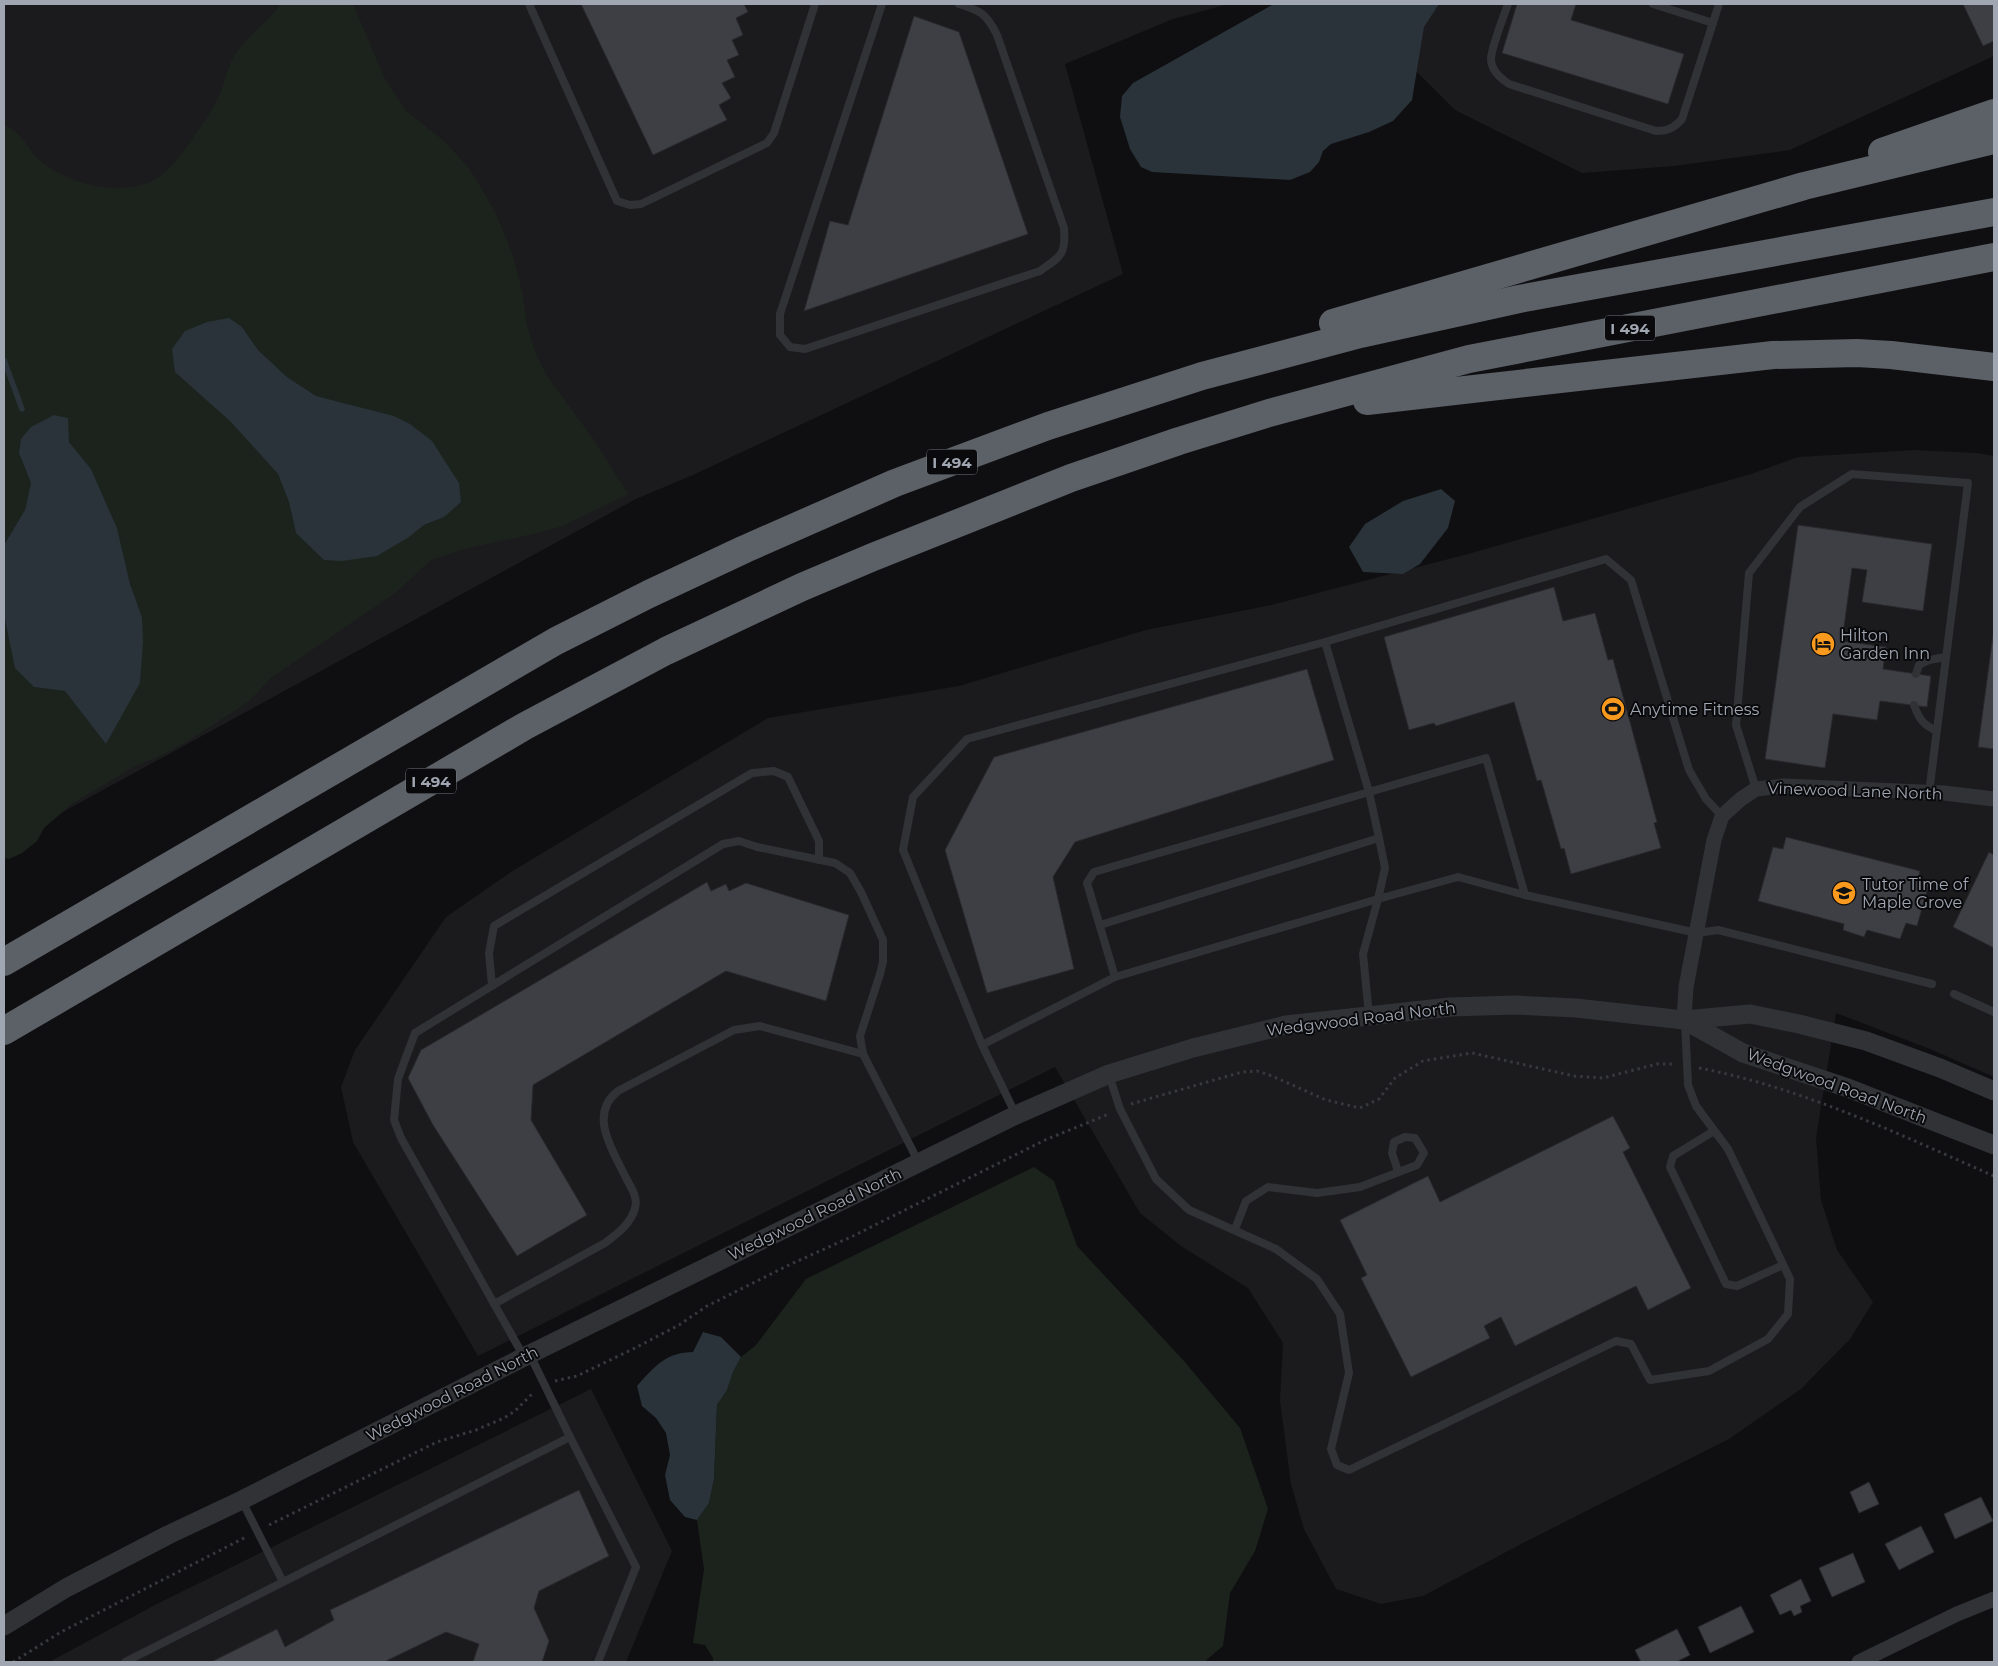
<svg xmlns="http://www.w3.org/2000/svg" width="1998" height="1666" font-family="Montserrat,sans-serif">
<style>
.built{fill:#1b1b1e}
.green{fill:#1c231c;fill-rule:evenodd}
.water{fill:#293339}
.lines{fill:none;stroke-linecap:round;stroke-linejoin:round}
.stream{stroke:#293339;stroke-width:5.5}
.building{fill:#3e3f44;stroke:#29292d}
.path{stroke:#36393d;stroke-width:3;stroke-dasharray:2.5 4;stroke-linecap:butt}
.service{stroke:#303236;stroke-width:8}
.minor{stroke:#303236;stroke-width:15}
.tertiary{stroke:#303236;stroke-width:19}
.motorway{stroke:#5c6067;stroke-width:28}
.labels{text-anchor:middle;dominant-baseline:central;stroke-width:4;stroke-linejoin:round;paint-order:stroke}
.shield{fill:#0a0a0c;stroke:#737880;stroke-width:1}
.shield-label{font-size:15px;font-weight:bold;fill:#a0a7b2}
.poi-label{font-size:16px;fill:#a0a7b2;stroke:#0a0a0c;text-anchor:start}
.street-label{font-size:16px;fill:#a0a7b2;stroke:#0a0a0c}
</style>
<rect width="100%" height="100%" fill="#0f0f11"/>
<g class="built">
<polygon points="4,4 1229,4 1173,19 1065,64 1123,274 693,475 636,499 4,844"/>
<polygon points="1349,4 1994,4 1994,56 1790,150 1674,166 1582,173 1455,110"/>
<polygon points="1915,450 1977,453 1994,456 1994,1077 1930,1049 1836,1013 1816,1138 1821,1200 1837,1250 1873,1302 1850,1339 1801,1389 1729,1439 1527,1541 1423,1596 1381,1604 1336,1589 1304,1529 1291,1484 1280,1401 1283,1343 1248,1288 1181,1246 1140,1213 1055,1067 478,1356 353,1142 341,1087 355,1050 446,917 514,870 768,718 959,686 1146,630 1271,605 1468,554 1751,474 1798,457"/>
<polygon points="591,1389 672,1551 626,1662 49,1662 155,1605"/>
</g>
<g class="green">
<path d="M281,4h72l32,75 21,32 38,30 24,26 14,22 15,27 15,37 11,42 4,30 8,27 12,24 47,64 34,54 -65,32 -25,7 -74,16 -33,11 -36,33 -124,85 -23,24 -57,37 -29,16 -25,10 -64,38 -29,25 -7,13 -15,12 -13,6 -5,-1v-243l3,18 27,54 31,4 41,53 34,-61 2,-66 -12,-33 -13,-56 -26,-59 -22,-27 -50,11 12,30 -6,27 -21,35v-420c15,5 23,21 32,32 10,10 23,17 36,22 27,11 66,15 91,-5 11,-9 19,-21 27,-32 11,-15 22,-31 30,-48 5,-12 7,-25 13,-36 14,-23 34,-35 48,-54zM242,327l16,23 29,27 29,19 78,20 16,8 34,93 -20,8 -15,12 -113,-4 -7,-31 -11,-28 -47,-52 -25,-24z"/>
<polygon points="1034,1167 1054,1181 1077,1246 1184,1361 1240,1428 1268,1509 1255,1551 1230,1593 1223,1646 1204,1662 713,1662 713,1658 705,1645 693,1643 704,1569 697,1520 709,1503 714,1479 717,1405 727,1390 733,1372 741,1357 756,1345 806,1279"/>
</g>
<g class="water">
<polygon points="1274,4 1439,4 1424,27 1412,100 1393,121 1369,132 1331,144 1323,151 1319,162 1310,172 1290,180 1152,172 1141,167 1130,149 1120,117 1122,96 1133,83"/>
<polygon points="229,318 242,327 258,350 287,377 316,396 394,416 410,424 432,441 459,483 461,502 444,517 424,525 409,537 377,556 342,561 324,560 296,533 289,502 278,474 231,422 175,372 172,349 185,331 207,322"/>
<polygon points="54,415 68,418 69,442 91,469 117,528 130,584 142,617 143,642 140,683 106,744 65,691 34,687 15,668 4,615 4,545 25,510 31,483 19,453 21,439 31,427"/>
<polygon points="1441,489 1455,501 1448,528 1420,564 1403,574 1363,572 1349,547 1365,524 1403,501"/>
<path d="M703,1332l18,5 20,20 -8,15 -6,18 -10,15 -3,74 -5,24 -12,17 -12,-3 -15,-17 -5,-25 5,-20 -4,-22 -10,-15 -14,-12 -5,-20c17,-19 29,-34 56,-34z"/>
</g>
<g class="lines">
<polyline class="stream" points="4,360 22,409"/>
</g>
<g class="building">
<polygon points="581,4 744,4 748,12 736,18 743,35 732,40 739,55 727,60 735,77 722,83 731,98 719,105 727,120 653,155"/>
<polygon points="1517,4 1576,4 1571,20 1684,54 1668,104 1502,53"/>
<polygon points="1963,4 1994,4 1994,41 1983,46"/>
<polygon points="914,16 959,32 1028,234 804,311 830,221 848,225"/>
<polygon points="1798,525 1932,544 1923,611 1862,602 1867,570 1852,568 1842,641 1886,647 1883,669 1931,676 1927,707 1880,701 1877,720 1833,714 1825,768 1765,759"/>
<polygon points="1554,587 1563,621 1595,613 1608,660 1613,659 1657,822 1654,823 1661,848 1571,874 1564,848 1561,849 1541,780 1537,781 1514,702 1436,726 1434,723 1409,730 1384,637"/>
<polygon points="1994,628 1994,749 1978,747"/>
<polygon points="1307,669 1334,760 1075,842 1053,877 1074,969 987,993 945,850 994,757"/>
<polygon points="1786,837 1920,871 1918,881 1929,884 1917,926 1906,923 1900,939 1867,930 1864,937 1843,930 1844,924 1758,901 1773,847 1783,849"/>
<polygon points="1989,852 1994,855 1994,948 1953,927"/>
<polygon points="707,882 711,891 726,884 729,891 746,883 849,915 826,1001 726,971 533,1085 531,1120 587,1215 517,1256 433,1125 408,1078 421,1050"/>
<polygon points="1613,1116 1630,1148 1623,1152 1691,1288 1648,1310 1636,1286 1515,1346 1501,1317 1484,1326 1490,1338 1411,1377 1361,1278 1367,1275 1340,1220 1428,1176 1440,1202"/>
<polygon points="1869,1482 1879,1504 1859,1513 1850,1492"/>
<polygon points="579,1490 609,1556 539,1591 534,1608 549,1641 542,1662 473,1662 479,1644 446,1632 384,1662 211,1662 277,1629 285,1647 334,1620 330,1610"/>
<polygon points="1981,1497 1993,1521 1955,1539 1944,1514"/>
<polygon points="1921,1526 1934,1552 1899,1570 1885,1544"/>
<polygon points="1853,1553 1865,1582 1832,1597 1819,1568"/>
<polygon points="1801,1579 1811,1601 1800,1606 1802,1612 1794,1616 1791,1610 1780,1615 1770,1595"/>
<polygon points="1741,1606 1754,1632 1710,1653 1698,1627"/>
<polygon points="1677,1629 1690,1655 1676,1662 1641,1662 1635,1650"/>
</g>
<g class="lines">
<g class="path">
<path d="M1699,1068c101,19 202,67 295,108"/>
<polyline points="1131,1104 1242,1072 1257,1071 1272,1076 1326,1100 1360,1108 1379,1099 1395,1078 1423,1061 1472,1053 1574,1076 1603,1078 1657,1064 1674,1064"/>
<polyline points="555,1381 577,1376 635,1348 679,1325 707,1306 789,1265 853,1236 1045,1140 1109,1114"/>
<polyline points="269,1525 437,1442 476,1430 504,1418 515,1411 534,1392"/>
<polyline points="13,1662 61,1632 246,1537"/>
</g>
<g class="service">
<polyline points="529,4 617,201 630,205 641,204 767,143 774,133 815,4"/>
<path d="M882,4l-102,310v21l10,12 15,2 235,-78c21,-15 26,-16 24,-43l-67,-193c-11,-22 -16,-24 -38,-31"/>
<path d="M1508,4c-4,11 -17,45 -17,55 0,11 9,19 18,25l147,47c12,0 18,-3 26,-12l37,-115"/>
<polyline points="1653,4 1713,23"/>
<polyline points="1916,674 1919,665 1929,660 1946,657"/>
<path d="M1914,705c5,14 9,20 23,26"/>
<polyline points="1756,789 1736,725 1749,573 1800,507 1852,474 1968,483 1929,793"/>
<polyline points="1100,925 1379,838"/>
<polyline points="1115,977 1087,883 1094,872 1486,758 1525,895"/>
<polyline points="492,986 489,953 494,926 752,773 774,771 788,777 819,841 819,860"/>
<polyline points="1954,994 1994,1012"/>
<polyline points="1369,1015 1363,954 1378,899 1458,877 1525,895 1697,933 1718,930 1932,984"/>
<polyline points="982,1045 1115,977 1378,899 1385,868 1379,838 1369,792 1325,642 1606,559 1631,580 1689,770 1706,799 1722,816"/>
<polyline points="1109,1075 1120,1109 1156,1179 1189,1210 1276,1249 1317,1279 1340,1314 1349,1373 1331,1449 1337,1465 1349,1470 1616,1341 1631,1344 1650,1380 1709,1371 1768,1339 1788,1314 1790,1279 1728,1149 1696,1106 1688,1085 1685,1022"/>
<polyline points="1016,1115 982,1045 903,850 913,797 967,739 1325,642"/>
<polyline points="1714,1131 1673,1156 1670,1167 1726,1284 1737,1286 1783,1265"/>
<polyline points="1235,1229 1246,1201 1268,1187 1317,1193 1360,1187 1417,1165 1424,1153 1415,1138 1405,1137 1394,1142 1392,1153 1398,1171"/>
<path d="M494,1304l111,-61c12,-9 26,-19 30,-35 3,-10 -3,-19 -8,-28 -13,-28 -40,-65 -9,-89l116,-61 26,-4 103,28"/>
<polyline points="530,1355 570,1437 636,1567 598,1662"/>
<polyline points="524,1357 401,1138 394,1120 398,1079 415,1033 723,844 739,841 757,847 835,863 850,873 861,892 883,940 883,962 880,974 860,1036 863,1054 919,1163"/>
<polyline points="242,1501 283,1582"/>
<polyline points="125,1662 570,1437"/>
</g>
<g class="minor">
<polyline points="1684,1020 1686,987 1714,840 1722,816 1741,799 1756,789 1784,786 1944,793 1994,799"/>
<polyline points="1859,1662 1957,1614 1994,1599"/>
</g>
<g class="tertiary">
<polyline points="1684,1020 1743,1053 1848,1088 1994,1145"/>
<polyline points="4,1626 66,1588 168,1535 242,1500 524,1357 1016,1115 1109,1074 1193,1048 1286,1025 1450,1007 1515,1005 1576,1008 1684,1020 1750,1014 1799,1024 1866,1041 1940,1068 1994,1091"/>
</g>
<g class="motorway">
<polyline points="1882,152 1994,113"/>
<polyline points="1333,323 1804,186 1994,140"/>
<polyline points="1367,401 1773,355 1857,353 1891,355 1994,367"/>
<polyline points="4,962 556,641 649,594 745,549 895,483 1048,426 1202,376 1360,334 1519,299 1994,212"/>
<polyline points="4,1031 525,726 666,651 802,587 873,557 1071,478 1179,441 1269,413 1469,359 1994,257"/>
</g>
</g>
<defs>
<g id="hotel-disc" transform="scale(1.25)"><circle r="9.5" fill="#f99a1f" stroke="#0a0a0c"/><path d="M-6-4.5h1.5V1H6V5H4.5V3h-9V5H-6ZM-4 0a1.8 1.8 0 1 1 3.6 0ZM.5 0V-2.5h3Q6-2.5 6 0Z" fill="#111"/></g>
<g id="stadium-disc" transform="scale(1.25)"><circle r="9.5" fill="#f99a1f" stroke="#0a0a0c"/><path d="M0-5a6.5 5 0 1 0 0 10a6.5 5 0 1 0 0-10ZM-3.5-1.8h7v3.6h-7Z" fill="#111"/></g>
<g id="school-disc" transform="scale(1.25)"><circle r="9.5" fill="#f99a1f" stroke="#0a0a0c"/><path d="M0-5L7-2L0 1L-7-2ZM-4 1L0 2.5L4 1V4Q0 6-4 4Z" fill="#111"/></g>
</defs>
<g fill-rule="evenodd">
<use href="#hotel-disc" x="1823" y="644"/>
<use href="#stadium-disc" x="1613" y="709"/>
<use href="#school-disc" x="1844" y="893"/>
</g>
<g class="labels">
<g class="shield">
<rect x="1605" y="315.5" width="50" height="25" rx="4"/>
<rect x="927" y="449.5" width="50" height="25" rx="4"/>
<rect x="406" y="768.5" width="50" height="25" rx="4"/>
</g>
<g class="shield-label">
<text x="1630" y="328">I 494</text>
<text x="952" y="462">I 494</text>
<text x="431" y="781">I 494</text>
</g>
<g class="poi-label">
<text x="1840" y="635">Hilton<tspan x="1840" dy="18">Garden Inn</tspan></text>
<text x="1630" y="709">Anytime Fitness</text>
<text x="1862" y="884">Tutor Time of<tspan x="1862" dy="18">Maple Grove</tspan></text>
</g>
<g class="street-label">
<text transform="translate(1855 791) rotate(2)">Vinewood Lane North</text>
<text transform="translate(1361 1019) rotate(-7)">Wedgwood Road North</text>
<text transform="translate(1837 1086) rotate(20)">Wedgwood Road North</text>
<text transform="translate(815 1214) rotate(-26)">Wedgwood Road North</text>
<text transform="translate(452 1394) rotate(-27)">Wedgwood Road North</text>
</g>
</g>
<rect width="1998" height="1666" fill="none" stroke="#a0a7b2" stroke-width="10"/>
</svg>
